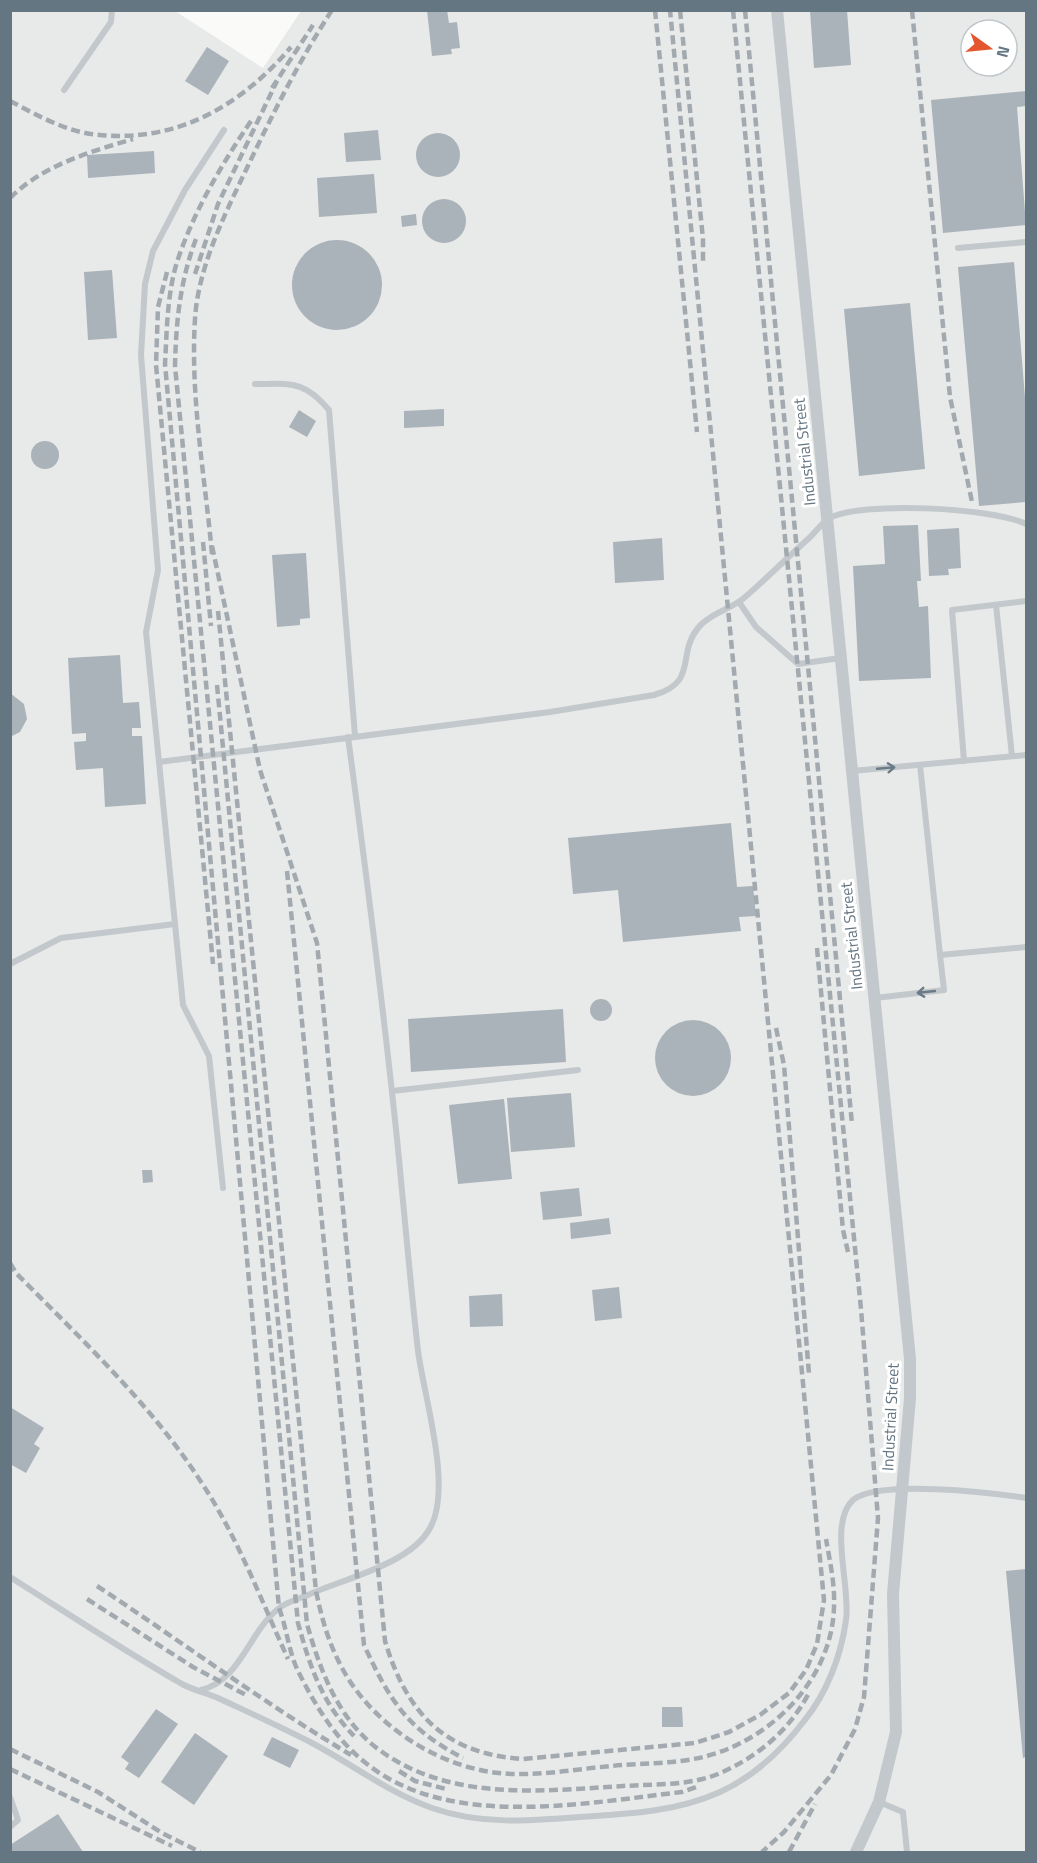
<svg xmlns="http://www.w3.org/2000/svg" width="1037" height="1863" font-family="'Titillium Web',sans-serif">
<style>
.built{fill:#e8e9e9;fill-rule:evenodd}
.building{fill:#aab3b9}
.lines{fill:none;stroke-linecap:round;stroke-linejoin:round}
.lane{stroke:#c3c8cc;stroke-width:6}
.street{stroke:#c3c8cc;stroke-width:12}
.rail{stroke:#a2aab0;stroke-width:4.5;stroke-dasharray:9 4.5;stroke-linecap:butt}
.oneway{stroke:#6a7a87}
.labels{text-anchor:middle;dominant-baseline:central;stroke-width:6;stroke-linejoin:round;paint-order:stroke}
.street-label{font-size:16px;fill:#657683;stroke:#fff}
</style>
<rect width="100%" height="100%" fill="#fafaf8"/>
<path class="built" d="M11,11h164l88,57 38,-57h725v1841h-1015zM971,30h36v36h-36z"/>
<g class="building">
<polygon points="427,10 447,10 449,23 457,22 460,48 451,49 452,54 432,56"/>
<polygon points="810,10 847,10 851,65 814,68"/>
<polygon points="207,47 229,61 208,95 185,81"/>
<polygon points="1026,91 1026,106 1017,107 1026,225 943,233 931,100"/>
<polygon points="378,130 381,160 346,162 344,133"/>
<circle cx="438" cy="155" r="22"/>
<polygon points="154,151 155,173 88,178 87,155"/>
<polygon points="374,174 377,213 319,217 317,178"/>
<circle cx="444" cy="221" r="22"/>
<polygon points="416,214 417,225 402,227 401,216"/>
<circle cx="337" cy="285" r="45"/>
<polygon points="1014,262 1026,410 1026,502 979,506 958,267"/>
<polygon points="112,270 117,338 88,340 84,272"/>
<polygon points="910,303 925,469 859,476 844,309"/>
<polygon points="444,409 444,426 404,428 404,411"/>
<polygon points="299,410 316,421 307,437 289,427"/>
<circle cx="45" cy="455" r="14"/>
<polygon points="918,525 921,581 917,581 919,607 928,606 931,678 859,681 853,566 885,564 883,526"/>
<polygon points="959,528 961,568 948,569 949,575 929,576 927,530"/>
<polygon points="662,538 664,580 615,583 613,542"/>
<polygon points="306,553 310,618 300,619 300,625 277,627 272,555"/>
<polygon points="120,655 123,703 139,702 141,728 132,728 132,736 142,736 146,804 105,807 103,768 76,770 74,742 86,741 86,733 72,734 68,658"/>
<polygon points="10,693 24,704 27,719 20,732 10,737"/>
<polygon points="731,823 737,887 753,886 756,916 739,917 741,931 623,942 618,890 573,894 568,838"/>
<circle cx="601" cy="1010" r="11"/>
<polygon points="563,1009 566,1062 411,1072 408,1019"/>
<circle cx="693" cy="1058" r="38"/>
<polygon points="571,1093 575,1147 511,1152 507,1098"/>
<polygon points="504,1099 512,1179 458,1184 449,1105"/>
<polygon points="142,1170 152,1170 153,1182 143,1183"/>
<polygon points="579,1188 582,1216 543,1220 540,1192"/>
<polygon points="609,1218 611,1234 571,1239 570,1223"/>
<polygon points="619,1287 622,1318 595,1321 592,1290"/>
<polygon points="502,1294 503,1326 470,1327 469,1296"/>
<polygon points="10,1407 44,1428 34,1444 40,1448 26,1473 10,1464"/>
<polygon points="1026,1569 1026,1757 1023,1758 1006,1571"/>
<polygon points="662,1707 682,1707 683,1727 662,1727"/>
<polygon points="156,1709 178,1724 139,1778 125,1769 129,1763 121,1757"/>
<polygon points="195,1733 228,1756 194,1805 161,1782"/>
<polygon points="272,1737 299,1750 290,1768 263,1755"/>
<polygon points="58,1814 83,1852 10,1852 10,1845"/>
</g>
<g class="lines">
<g class="lane">
<polyline points="64,90 111,22 112,10"/>
<polyline points="958,248 1026,242"/>
<path d="M255,384c36,0 49,-4 74,26l26,326"/>
<polyline points="739,602 756,627 798,664 840,658"/>
<polyline points="996,605 1012,756"/>
<polyline points="964,761 952,610 1026,601"/>
<path d="M159,762l391,-50 104,-17c45,-13 22,-40 44,-67 11,-14 33,-19 46,-30 22,-19 43,-40 64,-59 7,-6 13,-15 20,-20 31,-19 166,-11 198,5"/>
<polyline points="920,765 940,955 1026,947"/>
<polyline points="852,771 1026,755"/>
<polyline points="10,964 61,938 175,924"/>
<polyline points="875,998 944,990 940,955"/>
<polyline points="392,1091 578,1070"/>
<polyline points="223,1188 209,1056 183,1005 159,762 146,632 158,570 141,355 145,284 153,251 185,190 224,130"/>
<path d="M10,1577c57,36 113,73 172,107 11,6 24,9 36,14 32,15 63,29 94,45 40,21 77,50 120,65 48,17 98,13 148,9 48,-3 96,-5 140,-25 33,-15 62,-42 84,-71 23,-28 37,-65 42,-101 5,-33 -18,-97 7,-120 25,-21 140,-7 173,-2"/>
<path d="M201,1690c39,-9 48,-58 77,-81 8,-7 20,-10 30,-14 35,-16 103,-31 122,-67 23,-40 -6,-131 -12,-177 -8,-71 -14,-142 -21,-212 -14,-135 -31,-268 -49,-402"/>
<polyline points="10,1797 18,1820 10,1827"/>
<polyline points="879,1802 903,1812 907,1852"/>
</g>
<polyline class="street" points="777,10 910,1359 910,1398 893,1594 896,1732 879,1802 856,1852"/>
<g class="rail">
<polyline points="655,10 697,432"/>
<polyline points="680,10 703,239 703,264"/>
<polyline points="733,10 861,1309 878,1518 864,1697 855,1729 831,1775 784,1832 762,1852"/>
<polyline points="745,10 852,1124"/>
<polyline points="912,10 950,397 972,502"/>
<polyline points="272,88 313,25"/>
<path d="M10,101c25,13 53,29 81,33 82,11 148,-26 200,-87"/>
<path d="M251,121c-29,43 -56,88 -73,138 -11,33 -11,70 -13,105l114,1244c8,21 10,46 20,65 17,34 38,68 68,91 83,66 218,39 315,28l14,-5"/>
<path d="M10,198c33,-33 80,-46 123,-59"/>
<path d="M196,239c-16,42 -20,83 -21,127l123,1257c12,44 24,80 56,113"/>
<polyline points="167,272 158,307 156,365 213,964"/>
<polyline points="195,274 218,204 277,81"/>
<polyline points="203,542 211,626"/>
<path d="M212,546l48,224 57,173 68,698c22,73 60,113 138,118l172,-16 34,-11 31,-17 29,-22 17,-23 11,-26 7,-44 -154,-1590"/>
<path d="M212,554c-7,-77 -22,-157 -17,-235 3,-51 29,-103 51,-149 26,-55 53,-109 86,-160"/>
<path d="M218,611l98,980c5,24 11,47 22,69 28,60 95,106 161,113 37,4 76,-4 113,-7 29,-3 62,-2 91,-9 67,-16 129,-77 131,-150 1,-23 -4,-45 -8,-68"/>
<path d="M217,685l90,939c13,46 31,95 71,125 71,53 163,42 245,37 31,-2 65,0 95,-12 40,-17 72,-44 92,-83"/>
<path d="M287,871l77,774c26,56 43,84 99,113"/>
<polyline points="817,948 843,1230 848,1252"/>
<polyline points="776,1028 784,1065 809,1374"/>
<path d="M10,1263l6,10c67,68 138,134 189,215 34,53 57,114 83,171"/>
<path d="M97,1586c85,56 167,117 254,169"/>
<polyline points="87,1599 193,1667 246,1695"/>
<polyline points="10,1749 98,1792 162,1833 200,1852"/>
<polyline points="10,1769 172,1846"/>
<polyline points="399,1771 415,1781 446,1789"/>
<polyline points="789,1852 815,1804"/>
</g>
</g>
<defs><path id="oneway-shaft" d="M-6 0H5M1.5-3L5.5 0L1.5 3" fill="none" stroke-width="1.6" stroke-linecap="round" stroke-linejoin="round" transform="scale(1.5)"/></defs>
<g class="oneway">
<use href="#oneway-shaft" transform="translate(886 768) rotate(-5)"/>
<use href="#oneway-shaft" transform="translate(926 992) rotate(174)"/>
</g>
<g class="labels">
<g class="street-label">
<text transform="translate(804 452) rotate(-96)">Industrial Street</text>
<text transform="translate(851 936) rotate(-96)">Industrial Street</text>
<text transform="translate(890 1417) rotate(-87)">Industrial Street</text>
</g>
</g>
<rect width="1037" height="1863" fill="none" stroke="#657683" stroke-width="24"/>
<g transform="translate(989 48) rotate(105)"><circle r="28" fill="#ffffff" stroke="#c1c8cd" stroke-width="1.5"/>
<path d="M0-4.5L10 22L0 15L-10 22Z" fill="#e4572e"/>
<text y="-9" font-size="16" font-weight="bold" text-anchor="middle" fill="#657683">N</text>
</g>
</svg>
